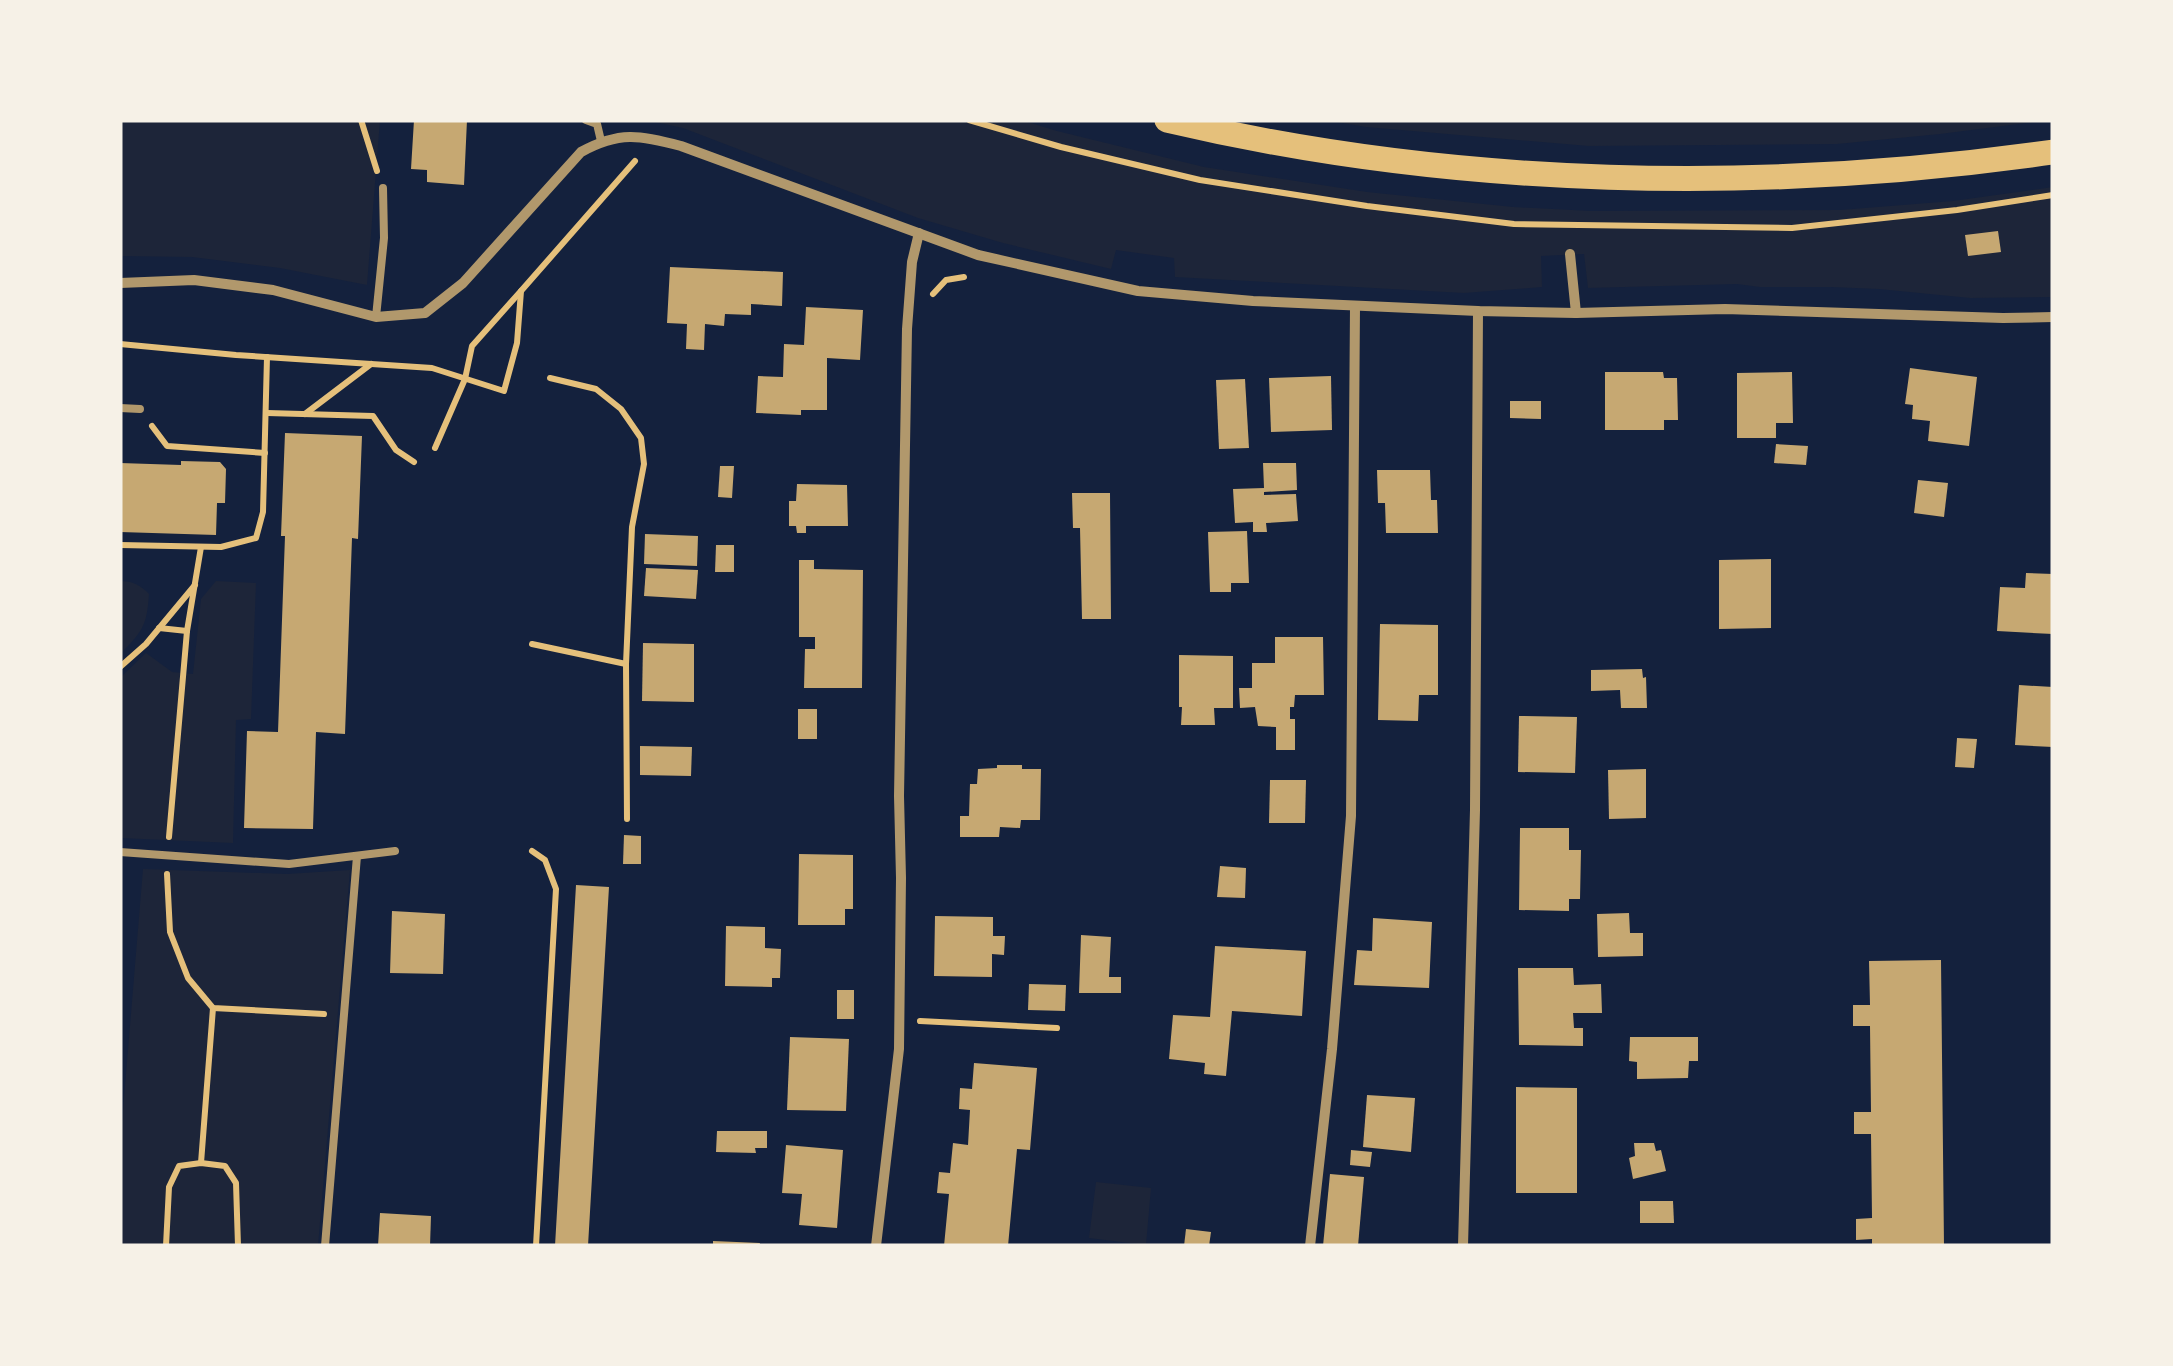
<svg xmlns="http://www.w3.org/2000/svg" width="2173" height="1366" font-family="'Libre Baskerville',serif">
<style>
.green{fill:#1d2539}
.building{fill:#c6a872}
.lines{fill:none;stroke-linecap:round;stroke-linejoin:round}
.path{stroke:#e5c07b;stroke-width:6}
.service{stroke:#b1986c;stroke-width:8}
.minor{stroke:#b1986c;stroke-width:10}
.primary{stroke:#e5c07b;stroke-width:25}
</style>
<rect width="100%" height="100%" fill="#14213d"/>
<g class="green">
<polygon points="120,120 380,120 367,285 280,268 192,257 120,256"/>
<polygon points="646,120 1021,120 1057,131 1204,167 1367,192 1513,207 1591,211 1840,210 1953,201 2053,187 2053,297 1970,298 1879,289 1831,287 1760,287 1737,284 1588,288 1584,254 1541,256 1542,287 1464,293 1175,277 1174,258 1116,250 1111,269 1003,243 918,218 683,128"/>
<polygon points="1325,120 2049,120 1940,134 1837,144 1589,146 1366,127"/>
<path d="M120,581c13,0 20,4 29,13 -2,32 -7,38 -29,60z"/>
<polygon points="216,581 256,583 251,719 236,720 233,843 120,838 120,678 146,653 172,672 193,674 201,599"/>
<polygon points="143,869 287,874 350,870 318,1246 120,1246 120,1146"/>
<polygon points="1096,1182 1151,1188 1146,1245 1089,1238"/>
</g>
<g class="building">
<polygon points="414,120 467,120 464,185 427,182 427,170 411,169"/>
<polygon points="1998,231 2001,252 1968,256 1965,235"/>
<polygon points="670,267 783,272 782,306 751,304 751,315 725,314 724,326 705,324 704,350 686,349 687,324 667,323"/>
<polygon points="806,307 863,310 860,360 827,358 827,410 801,410 801,415 756,413 758,376 783,377 784,344 804,345"/>
<polygon points="1910,368 1977,377 1969,446 1928,441 1930,421 1912,419 1913,405 1905,404"/>
<polygon points="1605,372 1663,372 1664,378 1677,378 1678,420 1664,420 1664,430 1605,430"/>
<polygon points="1792,372 1793,423 1776,423 1776,438 1737,438 1737,373"/>
<polygon points="1331,376 1332,430 1271,432 1269,378"/>
<polygon points="1245,379 1249,448 1219,449 1216,380"/>
<polygon points="1510,401 1541,401 1541,419 1510,418"/>
<polygon points="285,433 362,436 358,539 352,538 345,734 316,732 313,829 244,828 247,731 278,732 285,536 281,536"/>
<polygon points="1776,444 1808,446 1806,465 1774,463"/>
<polygon points="181,461 220,462 226,469 225,503 217,503 216,535 120,532 120,463 181,465"/>
<polygon points="1263,463 1296,463 1297,490 1264,492 1264,495 1296,494 1298,521 1266,523 1267,532 1253,532 1253,522 1235,523 1233,489 1264,488"/>
<polygon points="720,466 734,466 732,498 718,497"/>
<polygon points="1377,470 1430,470 1431,500 1437,500 1438,533 1386,533 1385,503 1378,503"/>
<polygon points="1918,480 1948,483 1944,517 1914,513"/>
<polygon points="797,484 847,485 848,526 806,526 806,533 797,533 796,526 789,526 789,501 796,501"/>
<polygon points="1072,493 1110,493 1111,619 1082,619 1080,528 1073,528"/>
<polygon points="1247,531 1249,583 1231,583 1231,592 1210,592 1208,532"/>
<polygon points="645,534 698,536 697,566 644,564"/>
<polygon points="716,545 734,545 734,572 715,572"/>
<polygon points="1771,559 1771,628 1719,629 1719,560"/>
<polygon points="799,560 814,560 814,569 863,570 862,688 804,688 805,649 815,649 815,637 799,637"/>
<polygon points="646,568 698,570 696,599 644,596"/>
<polygon points="2026,573 2053,574 2053,634 1997,631 2000,587 2025,588"/>
<polygon points="1380,624 1438,625 1438,695 1419,695 1418,721 1378,720"/>
<polygon points="1275,637 1323,637 1324,695 1295,695 1294,707 1290,707 1290,719 1295,719 1295,750 1276,750 1276,727 1258,726 1255,707 1240,708 1239,688 1252,688 1252,663 1275,663"/>
<polygon points="643,643 694,644 694,702 642,701"/>
<polygon points="1179,655 1233,656 1233,708 1214,708 1215,725 1181,725 1182,707 1179,707"/>
<polygon points="1642,669 1643,678 1646,677 1647,708 1621,708 1620,690 1591,691 1591,670"/>
<polygon points="2019,685 2053,687 2053,747 2015,745"/>
<rect x="798" y="709" width="19" height="30"/>
<polygon points="1519,716 1577,717 1575,773 1518,772"/>
<polygon points="1957,738 1977,739 1974,768 1955,767"/>
<polygon points="640,746 692,747 691,776 640,775"/>
<polygon points="997,765 1022,765 1022,769 1041,769 1040,820 1021,820 1020,828 1000,827 999,837 960,837 960,816 969,816 970,784 977,784 978,769 997,768"/>
<polygon points="1646,769 1646,818 1609,819 1608,770"/>
<polygon points="1270,780 1306,780 1305,823 1269,823"/>
<polygon points="1520,828 1569,828 1569,850 1581,850 1580,899 1569,899 1569,911 1519,910"/>
<polygon points="624,835 641,836 641,864 623,864"/>
<polygon points="799,854 853,855 853,909 845,909 845,925 798,925"/>
<polygon points="1220,866 1246,868 1245,898 1217,897"/>
<polygon points="576,885 609,887 608,904 588,1246 555,1246"/>
<polygon points="392,911 445,914 443,974 390,973"/>
<polygon points="1629,913 1630,933 1643,933 1643,956 1598,957 1597,914"/>
<polygon points="935,916 993,917 993,936 1005,936 1004,955 992,954 992,977 934,976"/>
<polygon points="1373,918 1432,922 1429,988 1354,985 1357,950 1372,951"/>
<polygon points="726,926 765,927 765,948 781,949 780,978 772,978 772,987 725,986"/>
<polygon points="1081,935 1111,937 1109,977 1121,977 1121,993 1079,993"/>
<polygon points="1215,946 1306,951 1302,1016 1232,1011 1226,1076 1204,1074 1205,1063 1169,1059 1173,1015 1210,1017"/>
<polygon points="1941,960 1944,1246 1872,1246 1872,1239 1856,1240 1856,1219 1872,1218 1871,1134 1854,1134 1854,1112 1871,1112 1870,1026 1853,1026 1853,1005 1870,1005 1869,961"/>
<polygon points="1518,968 1573,968 1574,985 1601,984 1602,1013 1573,1013 1574,1028 1583,1028 1583,1046 1519,1045"/>
<polygon points="1029,984 1066,985 1065,1011 1028,1010"/>
<rect x="837" y="990" width="17" height="29"/>
<polygon points="790,1037 849,1039 846,1111 787,1110"/>
<polygon points="1630,1037 1698,1037 1698,1061 1689,1061 1688,1078 1637,1079 1637,1062 1629,1061"/>
<polygon points="974,1063 1037,1068 1030,1150 1017,1149 1008,1246 944,1246 949,1194 937,1193 939,1172 950,1173 953,1143 968,1145 970,1110 959,1109 960,1088 972,1089"/>
<polygon points="1516,1087 1577,1088 1577,1193 1516,1193"/>
<polygon points="1367,1095 1415,1098 1411,1152 1363,1147"/>
<polygon points="717,1131 767,1131 767,1148 755,1148 756,1153 716,1152"/>
<polygon points="1634,1143 1654,1143 1656,1151 1661,1150 1666,1171 1633,1179 1629,1158 1635,1156"/>
<polygon points="786,1145 843,1150 837,1228 799,1225 802,1194 782,1193"/>
<polygon points="1351,1150 1372,1152 1370,1167 1350,1165"/>
<polygon points="1330,1174 1364,1177 1358,1246 1323,1246"/>
<polygon points="1640,1201 1673,1201 1674,1223 1640,1223"/>
<polygon points="380,1213 431,1216 430,1246 378,1246"/>
<polygon points="1186,1229 1211,1232 1209,1246 1184,1246"/>
<polygon points="713,1241 760,1243 759,1246 713,1246"/>
</g>
<g class="lines">
<g class="path">
<polyline points="361,120 377,171"/>
<polyline points="969,120 1061,147 1200,180 1367,206 1514,224 1792,228 1957,210 2053,195"/>
<polyline points="933,294 946,280 964,277"/>
<polyline points="120,344 236,355 432,368 504,391 517,343 521,291 635,161"/>
<polyline points="550,378 596,389 621,409 641,438 644,464 632,527 626,664 627,819"/>
<polyline points="267,413 373,416 396,450 414,462"/>
<polyline points="305,414 371,364"/>
<polyline points="152,426 167,446 265,453"/>
<polyline points="435,448 465,379 472,346 521,291"/>
<polyline points="120,545 221,547 256,538 263,512 267,357"/>
<polyline points="159,628 187,631"/>
<polyline points="532,644 626,664"/>
<polyline points="120,667 146,644 195,585"/>
<polyline points="169,837 187,631 201,547"/>
<polyline points="532,851 545,860 556,889 536,1246"/>
<polyline points="167,874 170,932 188,978 213,1008 324,1014"/>
<polyline points="920,1021 1057,1028"/>
<polyline points="201,1163 213,1008"/>
<polyline points="166,1246 169,1187 179,1166 201,1163 225,1166 236,1183 238,1246"/>
</g>
<g class="service">
<polyline points="586,120 597,124 601,141"/>
<polyline points="376,317 384,238 383,188"/>
<polyline points="120,408 140,409"/>
<polyline points="120,852 289,864 395,851"/>
<polyline points="325,1246 357,856"/>
</g>
<g class="minor">
<polyline points="1570,254 1576,313"/>
<path d="M120,283l74,-3 79,10 103,27 49,-4 38,-30 118,-131c38,-21 59,-17 100,-6l297,109 160,36 115,10 225,10 98,2 149,-4 278,9 50,-1"/>
<polyline points="876,1246 899,1049 901,878 899,796 907,329 912,262 919,233"/>
<polyline points="1310,1246 1332,1049 1351,816 1355,307"/>
<polyline points="1463,1246 1475,810 1478,311"/>
</g>
<path class="primary" d="M1167,120c288,68 595,74 886,32"/>
</g>
<rect width="2173" height="1366" fill="none" stroke="#f6f1e7" stroke-width="245"/>
</svg>
